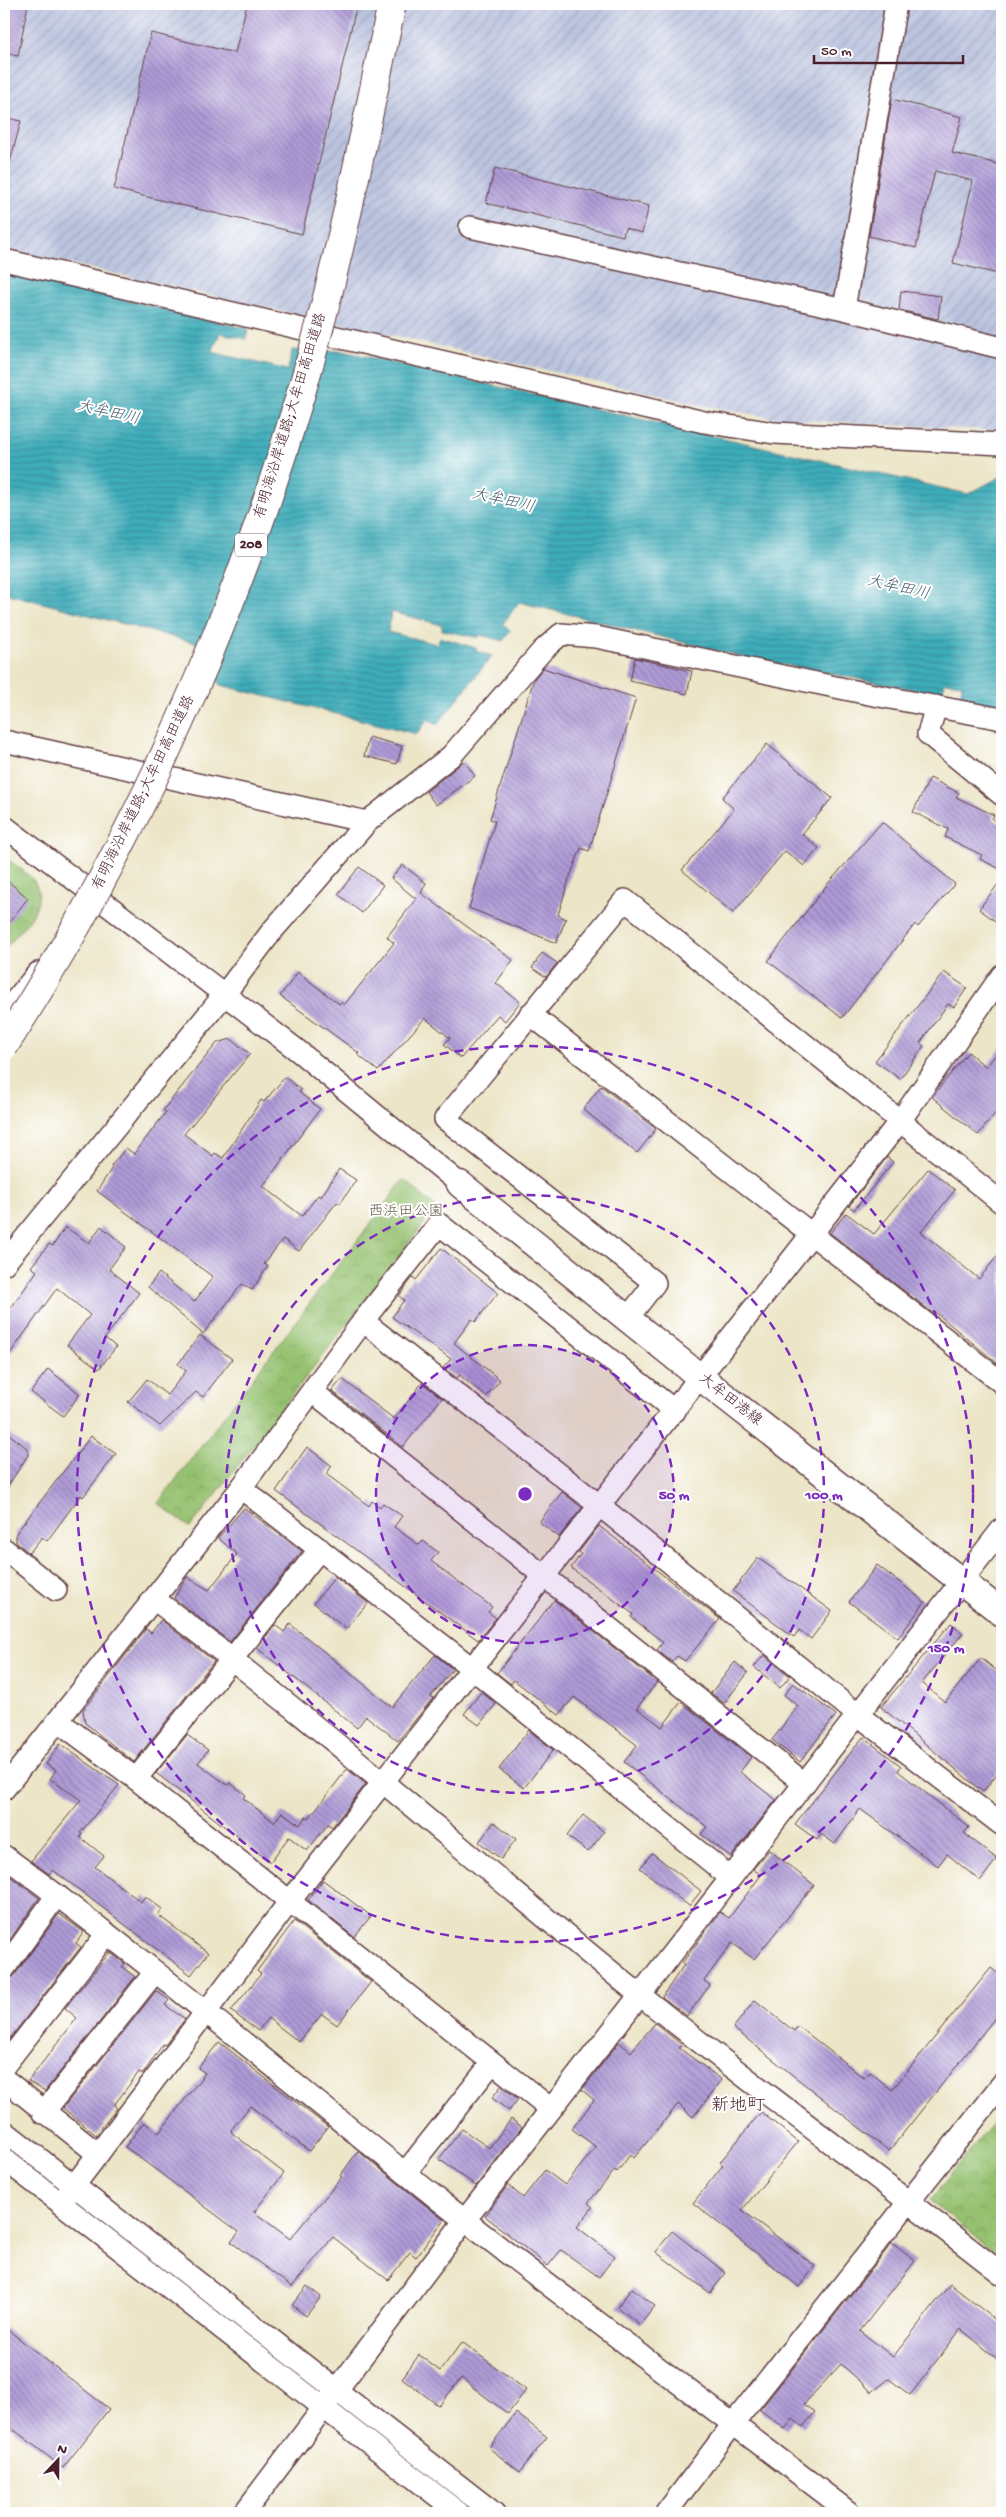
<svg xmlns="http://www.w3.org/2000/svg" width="1006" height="2517" font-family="'Gochi Hand','Klee One',sans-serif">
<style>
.industrial{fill:url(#industrial-furrows)}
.park{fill:url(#park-crowns);stroke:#70704d}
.water{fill:url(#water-rules);stroke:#446672}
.building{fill:url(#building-back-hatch)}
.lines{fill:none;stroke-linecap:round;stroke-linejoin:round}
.minor-casing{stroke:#623d42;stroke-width:24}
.major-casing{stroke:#623d42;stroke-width:29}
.minor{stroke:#fff;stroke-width:21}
.major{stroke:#fff;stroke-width:26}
.highway-bridge-casing{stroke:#623d42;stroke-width:30;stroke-linecap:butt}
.highway-bridge{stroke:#fff;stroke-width:28}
.ring{fill:none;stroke:#7b2cbf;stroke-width:2.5;stroke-dasharray:9 6}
.labels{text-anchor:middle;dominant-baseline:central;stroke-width:4;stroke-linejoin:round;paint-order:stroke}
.shield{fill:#fff;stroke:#80626b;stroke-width:1}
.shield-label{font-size:14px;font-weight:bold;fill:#4a1f2b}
.street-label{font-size:15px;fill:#4a1f2b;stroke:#fff}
.park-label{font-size:15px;fill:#645843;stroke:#fff}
.water-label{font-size:16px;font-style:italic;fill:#455f6b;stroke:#fff}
.quarter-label{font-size:18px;fill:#4a1f2b;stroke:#fff}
.centre{fill:#7b2cbf;stroke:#fff;stroke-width:2.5}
.ring-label{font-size:15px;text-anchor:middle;font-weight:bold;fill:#7b2cbf;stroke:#fff;stroke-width:4;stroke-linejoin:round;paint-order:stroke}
</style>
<defs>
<pattern id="industrial-furrows" width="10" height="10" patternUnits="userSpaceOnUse" patternTransform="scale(1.25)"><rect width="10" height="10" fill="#bbc3de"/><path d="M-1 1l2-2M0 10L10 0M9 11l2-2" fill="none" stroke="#a2a7bf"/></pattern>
<pattern id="park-crowns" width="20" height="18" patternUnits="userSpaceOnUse" patternTransform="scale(1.25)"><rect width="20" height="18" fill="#95c16f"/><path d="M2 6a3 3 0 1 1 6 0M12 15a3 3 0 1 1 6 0" fill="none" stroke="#82a560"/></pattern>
<pattern id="water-rules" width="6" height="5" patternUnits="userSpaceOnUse" patternTransform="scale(1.25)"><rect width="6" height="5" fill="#3eadba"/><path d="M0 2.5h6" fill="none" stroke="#368c97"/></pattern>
<pattern id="building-back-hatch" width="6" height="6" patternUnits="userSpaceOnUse" patternTransform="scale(1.25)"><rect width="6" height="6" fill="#ae9bd7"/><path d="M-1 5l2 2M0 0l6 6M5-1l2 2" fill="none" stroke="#907eaf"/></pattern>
</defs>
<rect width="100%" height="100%" fill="#fff"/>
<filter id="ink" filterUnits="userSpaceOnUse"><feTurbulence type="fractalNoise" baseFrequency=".02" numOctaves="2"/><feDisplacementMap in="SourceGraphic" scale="10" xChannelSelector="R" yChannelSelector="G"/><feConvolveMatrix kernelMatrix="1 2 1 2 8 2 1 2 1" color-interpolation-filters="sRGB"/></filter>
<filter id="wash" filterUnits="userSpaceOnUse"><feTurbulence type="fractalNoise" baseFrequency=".0096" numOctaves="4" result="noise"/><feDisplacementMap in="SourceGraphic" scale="20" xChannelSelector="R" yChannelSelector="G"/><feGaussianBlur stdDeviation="1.12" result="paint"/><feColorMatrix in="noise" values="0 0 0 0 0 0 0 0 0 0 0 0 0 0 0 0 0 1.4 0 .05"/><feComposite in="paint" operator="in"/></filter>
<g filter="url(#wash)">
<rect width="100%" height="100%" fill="#ece5c7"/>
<polygon class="industrial" points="4,4 1002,4 1002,431 778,419 706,406 4,249"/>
<g class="park">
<path d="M4,856c9,8 23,16 30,25 17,24 -17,52 -30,69z"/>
<polygon points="404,1179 436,1208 190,1528 158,1503"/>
<polygon points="1002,2111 1002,2258 930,2200"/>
</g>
<polygon class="water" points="4,271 249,329 246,339 220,333 212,352 288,370 292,350 343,351 968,494 1002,476 1002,706 960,698 962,684 945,682 942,695 743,657 519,602 503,624 510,631 503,641 480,635 479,638 442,630 442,625 391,612 388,632 437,644 440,637 476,648 476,651 492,656 437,725 428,719 417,734 220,685 196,643 4,593"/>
<g id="blocks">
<g class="building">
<polygon points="4,4 28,4 18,56 4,53"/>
<polygon points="247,4 357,4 302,234 114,189 151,33 235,53"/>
<polygon points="892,99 962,117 952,153 1002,165 1002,275 953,263 973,181 935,171 916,248 869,236"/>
<polygon points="4,117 21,121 9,166 4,165"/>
<polygon points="495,168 649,206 642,233 625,228 623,236 486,203"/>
<polygon points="901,291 941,296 938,319 899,310"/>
<polygon points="635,658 692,671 687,694 630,681"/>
<polygon points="543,668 636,698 589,851 581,848 569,879 558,915 566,919 556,943 469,908 495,821 490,819 534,679"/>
<polygon points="369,737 402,746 397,764 364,756"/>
<polygon points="767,744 832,798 802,834 819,848 804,866 785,851 733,913 682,870 734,809 722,798"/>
<polygon points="464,761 475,776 436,805 426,792"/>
<polygon points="930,778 959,793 956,797 994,815 992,819 1002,824 1002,870 980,859 982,855 945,837 948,829 913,812"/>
<polygon points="882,822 955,884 918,927 915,924 842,1018 768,961 826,886"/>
<polygon points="403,865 426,883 421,893 513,960 496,983 520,1002 505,1021 498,1015 461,1058 444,1044 450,1038 425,1018 378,1071 357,1054 359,1053 280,996 298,972 339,1004 341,1002 344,1005 394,943 387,937 416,899 391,878"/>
<polygon points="359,867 383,885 362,913 338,894"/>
<polygon points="4,878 28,898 4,929"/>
<polygon points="1002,879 1002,926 979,909"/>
<polygon points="542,953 557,963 546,977 532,968"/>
<polygon points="944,972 967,988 954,1007 948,1004 920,1043 924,1046 900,1079 875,1061"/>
<polygon points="231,1039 250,1054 184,1134 213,1156 215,1153 223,1158 261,1100 264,1102 285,1077 301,1090 299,1092 320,1109 263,1186 302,1216 318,1195 321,1197 339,1169 356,1180 340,1204 337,1202 299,1251 283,1239 264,1264 268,1266 252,1290 242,1284 203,1334 148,1287 159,1273 194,1302 213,1277 97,1191 112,1168 111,1166 126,1148 134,1154 166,1112 163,1110 217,1043"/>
<polygon points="1002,1047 1002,1105 978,1135 932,1097 968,1052 986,1067"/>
<polygon points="601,1086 656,1129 637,1153 583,1109"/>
<polygon points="887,1157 893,1162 854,1210 849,1206"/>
<polygon points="928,1169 955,1190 921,1232 979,1279 1002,1250 1002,1367 935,1312 934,1314 830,1233 846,1213 874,1234"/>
<polygon points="101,1226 126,1247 109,1269 139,1293 105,1338 116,1347 99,1369 67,1345 90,1315 57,1288 4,1362 4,1303 11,1308 37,1271 31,1267 49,1244 53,1246 65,1227 89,1243"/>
<polygon points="441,1248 498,1293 475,1322 472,1319 454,1343 500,1380 486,1397 460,1375 457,1378 443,1368 451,1359 392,1317 404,1300 399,1296 413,1277 416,1280"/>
<polygon points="200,1335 232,1359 203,1397 196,1392 160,1426 128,1402 147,1379 167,1395 186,1371 178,1364"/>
<polygon points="48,1369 80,1394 63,1416 31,1392"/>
<polygon points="342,1379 394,1419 422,1383 442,1398 403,1447 332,1391"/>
<polygon points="4,1430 28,1449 28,1455 4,1492"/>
<polygon points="91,1436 116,1454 83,1497 81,1495 47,1541 42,1537 29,1553 16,1542 16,1533"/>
<polygon points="307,1447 332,1466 326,1474 369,1506 372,1501 380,1507 383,1503 402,1516 394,1527 419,1545 423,1541 438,1552 431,1561 492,1607 488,1612 496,1618 478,1640 276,1491"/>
<polygon points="562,1492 582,1508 559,1537 539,1522"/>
<polygon points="244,1508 302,1551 230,1642 174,1598 187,1577 209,1590 237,1554 218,1538"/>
<polygon points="599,1526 720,1619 685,1661 677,1656 672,1662 657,1650 663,1642 631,1617 633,1614 571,1568 581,1554 579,1552"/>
<polygon points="758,1558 832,1611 811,1639 799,1630 794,1637 733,1591"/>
<polygon points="877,1565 925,1602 898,1638 849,1602"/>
<polygon points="335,1577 368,1603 346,1629 314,1603"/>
<polygon points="554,1600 657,1682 637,1708 662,1727 681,1702 751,1757 740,1772 776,1800 731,1857 701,1834 707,1827 624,1762 637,1745 574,1697 559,1715 514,1680 511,1684 497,1673"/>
<polygon points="161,1620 214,1661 134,1762 85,1723 83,1710 146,1629 151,1633"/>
<polygon points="951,1623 963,1633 922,1683 945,1702 981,1658 1002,1675 1002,1767 983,1792 881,1707"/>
<polygon points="290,1624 392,1707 435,1655 453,1669 431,1696 433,1698 398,1741 366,1716 357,1728 257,1648 275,1625 284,1632"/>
<polygon points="764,1655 790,1676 780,1688 754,1667"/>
<polygon points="735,1662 748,1673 724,1703 711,1693"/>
<polygon points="793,1683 836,1715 800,1762 772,1740 798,1706 784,1695"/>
<polygon points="481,1692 496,1704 479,1725 464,1714"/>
<polygon points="529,1730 553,1750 524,1788 499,1769"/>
<polygon points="187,1735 208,1750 198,1763 227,1785 230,1783 246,1795 243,1798 274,1822 282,1812 300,1825 306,1816 309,1818 347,1769 366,1784 332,1827 328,1824 307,1851 289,1837 270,1862 156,1773"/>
<polygon points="863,1737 901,1766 898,1771 969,1827 964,1833 997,1859 980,1881 947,1854 938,1866 860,1809 835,1844 821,1834 817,1840 795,1824"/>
<polygon points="60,1744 119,1785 80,1833 82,1834 80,1837 104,1856 95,1867 141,1902 145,1896 162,1909 158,1915 208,1953 191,1975 53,1870 49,1874 31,1861 81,1800 50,1779 56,1770 46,1764"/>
<polygon points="583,1815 604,1832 588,1852 567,1836"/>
<polygon points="494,1822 516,1839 501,1859 479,1842"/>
<polygon points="769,1850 814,1885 754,1959 732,1943 704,1981 710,1985 687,2016 662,1997 684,1965 682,1963 720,1912 729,1918 761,1875 753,1869"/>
<polygon points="652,1853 701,1891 689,1906 640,1868"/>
<polygon points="4,1872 39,1898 4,1948"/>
<polygon points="323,1880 371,1916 354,1937 308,1900"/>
<polygon points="59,1914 84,1932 76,1943 81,1947 4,2046 4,1981 14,1976"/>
<polygon points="294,1921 371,1982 337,2025 322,2014 299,2042 268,2018 258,2031 231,2011 261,1974 257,1971"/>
<polygon points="110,1952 125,1964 122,1967 135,1977 45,2091 28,2081 77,2018 65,2008"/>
<polygon points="991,1968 1002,1977 1002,2009 889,2151 733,2028 755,2000 794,2031 798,2026 864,2078 870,2072 892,2090"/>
<polygon points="156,1991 169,2000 165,2005 185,2019 165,2045 163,2044 143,2074 139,2072 114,2105 117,2108 96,2135 63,2108"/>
<polygon points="655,2023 682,2045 679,2048 722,2080 693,2117 678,2104 634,2158 630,2155 617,2172 615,2170 588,2203 593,2207 577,2227 615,2256 599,2277 561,2250 548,2266 485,2216 508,2185 523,2198 545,2170 565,2185 596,2147 572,2129 594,2100 582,2090 619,2042 631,2052"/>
<polygon points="219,2042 328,2127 309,2151 250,2106 231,2130 232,2133 284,2173 254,2212 290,2239 342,2177 340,2176 358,2151 444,2220 416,2257 410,2252 388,2280 333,2237 292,2287 231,2242 239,2232 125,2147 144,2122 159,2133 205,2073 198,2068"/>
<polygon points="501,2086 518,2099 509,2111 492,2098"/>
<polygon points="761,2112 798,2142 742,2210 815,2266 799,2287 693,2203 723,2165 720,2162"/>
<polygon points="511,2119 522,2127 476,2186 439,2159 462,2129 489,2148"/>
<polygon points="672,2231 726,2273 710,2293 656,2252"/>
<polygon points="892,2243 915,2261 860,2331 893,2357 950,2284 1002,2325 1002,2363 961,2329 910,2395 889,2379 872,2392 841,2364 804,2404 815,2412 803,2427 793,2419 785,2429 760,2410"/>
<polygon points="307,2286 321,2297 306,2316 292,2305"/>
<polygon points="632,2288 655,2306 640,2325 617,2307"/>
<polygon points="4,2327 109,2409 63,2468 4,2422"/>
<polygon points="462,2342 526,2390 508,2414 461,2378 439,2406 402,2378 419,2355 440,2371"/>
<polygon points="516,2413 547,2437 520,2472 489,2448"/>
</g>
</g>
</g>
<g filter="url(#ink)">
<use href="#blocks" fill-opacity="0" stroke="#623d42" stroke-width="1"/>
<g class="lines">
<g class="minor-casing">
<g id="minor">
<polyline points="470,227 844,309 1002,348"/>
<polyline points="4,260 704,422 774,433 1002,444"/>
<polyline points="844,309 896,4"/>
<polyline points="936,706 928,734 1002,795"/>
<polyline points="4,741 367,822"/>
<polyline points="4,826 297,1050 460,1184"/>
<polyline points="4,1014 38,973"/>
<polyline points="530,1014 1002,1383"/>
<polyline points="4,1264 224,995 272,931 367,822 451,756 542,651 561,634 596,637 869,694 1002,719"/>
<polyline points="627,1319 655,1283 445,1119 625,900 1002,1203"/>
<polyline points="363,1321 599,1505 858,1715 1002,1825"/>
<polyline points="313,1392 805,1784"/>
<polyline points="241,1488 473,1669 731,1878"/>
<polyline points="4,1549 56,1590"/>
<path d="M154,1599c167,126 323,265 486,396 119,95 242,185 362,279"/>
<polyline points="58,1721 136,1779 551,2109"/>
<polyline points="136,1779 320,1549"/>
<polyline points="4,1789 241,1488 363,1321 439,1224 675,1411"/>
<path d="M4,1856c149,109 290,229 435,344 135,107 275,208 411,313"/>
<polyline points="4,1969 57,1895"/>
<polyline points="4,2066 106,1935"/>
<polyline points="4,2079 98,2154"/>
<polyline points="43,2113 155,1972"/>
<polyline points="4,2131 494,2513"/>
<polyline points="4,2159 459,2513"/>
<polyline points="405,2173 492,2063"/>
<polyline points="61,2203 290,1901 900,1121 1002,975"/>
<polyline points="244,2513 465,2220 1002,1529"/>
<polyline points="666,2513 733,2424 1002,2084"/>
</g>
</g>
<g class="major-casing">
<polyline id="major" points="460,1184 700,1377 1002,1613"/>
</g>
<use href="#minor" class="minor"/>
<use href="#major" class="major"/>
<g class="highway-bridge-casing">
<path id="highway-bridge" d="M4,1046c130,-202 229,-422 297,-653 38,-128 63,-259 91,-389"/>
</g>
<use href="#highway-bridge" class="highway-bridge"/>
</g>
</g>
<circle cx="525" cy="1494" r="149" fill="#7b2cbf" fill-opacity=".12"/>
<g class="ring">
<circle cx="525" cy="1494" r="149"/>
<circle cx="525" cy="1494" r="299"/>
<circle cx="525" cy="1494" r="448"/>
</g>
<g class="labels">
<rect class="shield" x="235" y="533.5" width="32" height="23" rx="4"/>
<g class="shield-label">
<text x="251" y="545">208</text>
</g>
<g class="street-label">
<text transform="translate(291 416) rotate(-73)">有明海沿岸道路;大牟田高田道路</text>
<text transform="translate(144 793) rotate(-64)">有明海沿岸道路;大牟田高田道路</text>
<text transform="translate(730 1400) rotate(38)">大牟田港線</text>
</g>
<g class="park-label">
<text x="406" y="1212">西浜田公園</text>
</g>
<g class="water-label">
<text transform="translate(108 414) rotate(13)">大牟田川</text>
<text transform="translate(503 502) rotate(13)">大牟田川</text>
<text transform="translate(898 589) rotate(13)">大牟田川</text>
</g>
<g class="quarter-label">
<text x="738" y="2106">新地町</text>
</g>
</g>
<circle cx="525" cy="1494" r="8" class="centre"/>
<g class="ring-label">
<text x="674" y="1499">50 m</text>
<text x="824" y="1499">100 m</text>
<text x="946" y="1652">150 m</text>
</g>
<rect width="1006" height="2517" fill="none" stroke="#fff" stroke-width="20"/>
<g transform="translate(58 2460) rotate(22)" stroke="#ffffff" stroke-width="4" paint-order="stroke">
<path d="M0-4L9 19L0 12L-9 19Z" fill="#4a1f2b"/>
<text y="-8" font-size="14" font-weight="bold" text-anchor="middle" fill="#4a1f2b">N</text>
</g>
<path d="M814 55v8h149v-8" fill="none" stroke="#4a1f2b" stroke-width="2.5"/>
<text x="821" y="55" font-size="15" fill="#4a1f2b" stroke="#ffffff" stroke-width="4" paint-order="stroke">50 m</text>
</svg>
